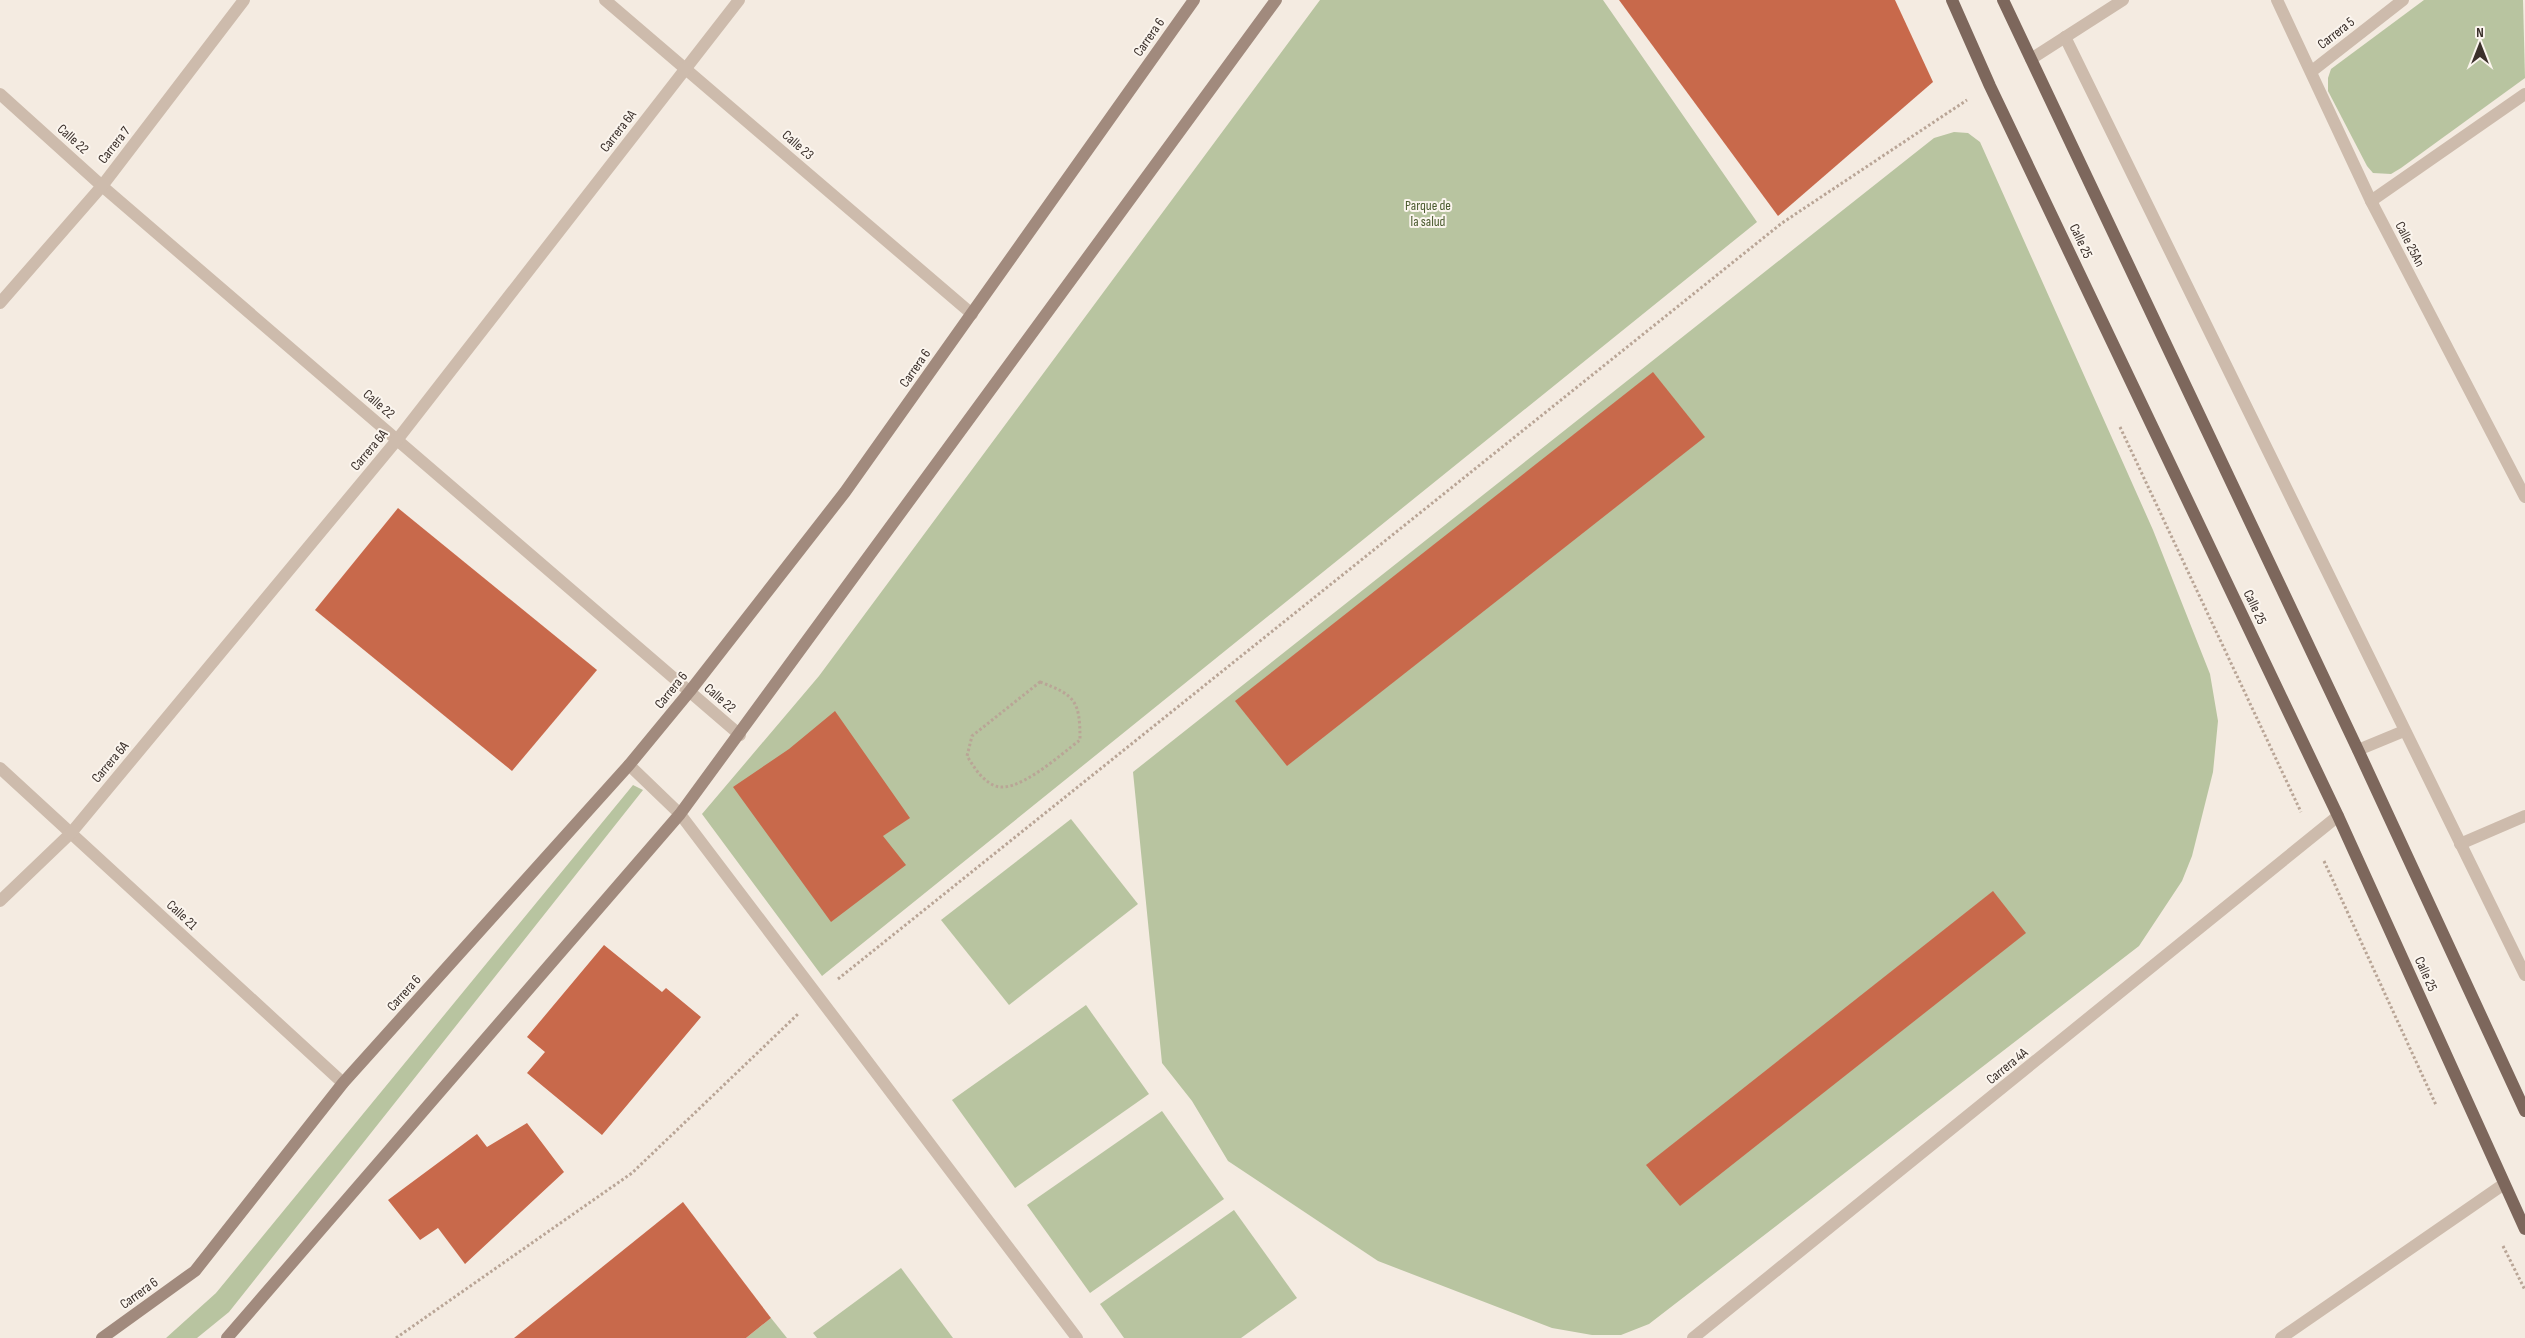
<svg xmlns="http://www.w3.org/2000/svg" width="2525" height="1338" font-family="'Sofia Sans Condensed',sans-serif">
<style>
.green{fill:#b8c4a0}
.building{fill:#c8694b}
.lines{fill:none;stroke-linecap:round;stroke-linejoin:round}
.path{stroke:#b9a596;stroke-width:3;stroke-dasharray:2.5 2.5;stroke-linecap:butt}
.service{stroke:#cdbbac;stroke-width:12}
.minor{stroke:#cdbbac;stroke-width:12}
.secondary{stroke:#a18a7d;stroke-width:12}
.primary{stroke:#7d675c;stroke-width:12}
.labels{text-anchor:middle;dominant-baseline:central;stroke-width:4;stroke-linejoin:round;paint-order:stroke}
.street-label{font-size:14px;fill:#3b302b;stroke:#fbf5ee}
.park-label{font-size:14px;fill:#4a5a2e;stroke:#fbf5ee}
</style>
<rect width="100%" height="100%" fill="#f4ebe1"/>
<g class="green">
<polygon points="1320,0 1603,0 1757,222 822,976 702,814 819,676"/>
<polygon points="2424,0 2523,0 2525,78 2401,168 2391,174 2373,173 2367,166 2328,91 2328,78 2331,69"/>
<polygon points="1954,132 1968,133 1980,142 2153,530 2210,674 2218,721 2213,772 2192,856 2182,881 2139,946 1649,1324 1621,1335 1592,1335 1552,1328 1378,1261 1228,1161 1192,1101 1162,1063 1133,772 1915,153 1934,138"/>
<polygon points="633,785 643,790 229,1312 197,1338 166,1338 216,1293"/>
<polygon points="1071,819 1138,904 1009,1005 941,920"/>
<polygon points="1086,1005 1149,1094 1015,1188 952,1100"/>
<polygon points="1162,1111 1224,1199 1090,1293 1027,1205"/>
<polygon points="1234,1210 1297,1298 1241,1338 1124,1338 1100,1304"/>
<polygon points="901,1268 953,1338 817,1338 813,1333"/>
<polygon points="771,1318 787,1338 746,1338"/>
</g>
<g class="building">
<polygon points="1619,0 1895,0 1933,82 1778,216"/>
<polygon points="1653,372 1705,437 1287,766 1235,701"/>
<polygon points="398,508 597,670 512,771 315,610"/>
<polygon points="835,711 910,818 883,836 906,865 831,922 733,787 789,749"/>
<polygon points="1993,891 2026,933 1680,1206 1646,1165"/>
<polygon points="604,945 662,992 666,988 701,1017 602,1135 527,1073 545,1052 527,1037"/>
<polygon points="527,1123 564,1172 465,1264 438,1228 420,1240 388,1200 477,1134 487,1147"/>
<polygon points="683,1202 771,1318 746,1338 514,1338"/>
</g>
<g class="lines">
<g class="path">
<polyline points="2120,427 2301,812"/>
<path d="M1040,682c36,13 40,20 40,58 -19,14 -65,57 -87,45 -13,-7 -19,-18 -26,-29l5,-20z"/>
<polyline points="2324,861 2436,1105"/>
<polyline points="838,979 1782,223 1967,100"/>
<polyline points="2503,1246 2525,1290"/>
<polyline points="396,1338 632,1173 798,1014"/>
</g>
<polyline class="service" points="2281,1338 2504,1184"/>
<g class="minor">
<polyline points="605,0 972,314"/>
<polyline points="2277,0 2371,201 2525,497"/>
<polyline points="2065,37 2525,975"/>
<polyline points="2031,59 2123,0"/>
<polyline points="2312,71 2403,0"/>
<polyline points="0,94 102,186 740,735"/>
<polyline points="2371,201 2525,94"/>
<polyline points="0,303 102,186 244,0"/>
<polyline points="2358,750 2404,731"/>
<polyline points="629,765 680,814 1077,1338"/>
<polyline points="0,768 343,1083"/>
<polyline points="2460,844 2525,816"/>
<polyline points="0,901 71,833 397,440 739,0"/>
<polyline points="1693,1338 2338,816"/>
</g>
<g class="secondary">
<polyline points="102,1338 195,1271 343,1083 629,765 690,691 845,492 1194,0"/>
<polyline points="227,1338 680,814 1276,0"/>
</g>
<g class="primary">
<polyline points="1952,0 1990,86 2338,816 2525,1229"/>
<polyline points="2003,0 2358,750 2525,1111"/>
</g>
</g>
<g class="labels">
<g class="street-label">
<text transform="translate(2336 33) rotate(-38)">Carrera 5</text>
<text transform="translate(1149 37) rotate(-55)">Carrera 6</text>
<text transform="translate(618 131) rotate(-52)">Carrera 6A</text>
<text transform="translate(73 139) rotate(42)">Calle 22</text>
<text transform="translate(114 145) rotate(-52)">Carrera 7</text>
<text transform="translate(798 145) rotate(41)">Calle 23</text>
<text transform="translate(2081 241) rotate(65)">Calle 25</text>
<text transform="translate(2410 244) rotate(63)">Calle 25An</text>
<text transform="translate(915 368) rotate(-55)">Carrera 6</text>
<text transform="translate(379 404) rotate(41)">Calle 22</text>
<text transform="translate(369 450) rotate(-50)">Carrera 6A</text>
<text transform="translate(2255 607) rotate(65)">Calle 25</text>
<text transform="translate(671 690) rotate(-51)">Carrera 6</text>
<text transform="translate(720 698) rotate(41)">Calle 22</text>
<text transform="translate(110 762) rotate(-50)">Carrera 6A</text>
<text transform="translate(182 915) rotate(43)">Calle 21</text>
<text transform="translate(2426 974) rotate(66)">Calle 25</text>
<text transform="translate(404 993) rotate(-48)">Carrera 6</text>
<text transform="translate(2007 1066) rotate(-39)">Carrera 4A</text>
<text transform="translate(139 1293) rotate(-36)">Carrera 6</text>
</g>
<g class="park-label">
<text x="1428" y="205">Parque de<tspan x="1428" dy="16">la salud</tspan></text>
</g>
</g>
<g transform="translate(2480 45)" stroke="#fbf5ee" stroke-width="4" paint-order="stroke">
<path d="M0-4L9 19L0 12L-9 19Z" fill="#3b302b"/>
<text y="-8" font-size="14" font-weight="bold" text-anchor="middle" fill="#3b302b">N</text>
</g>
</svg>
